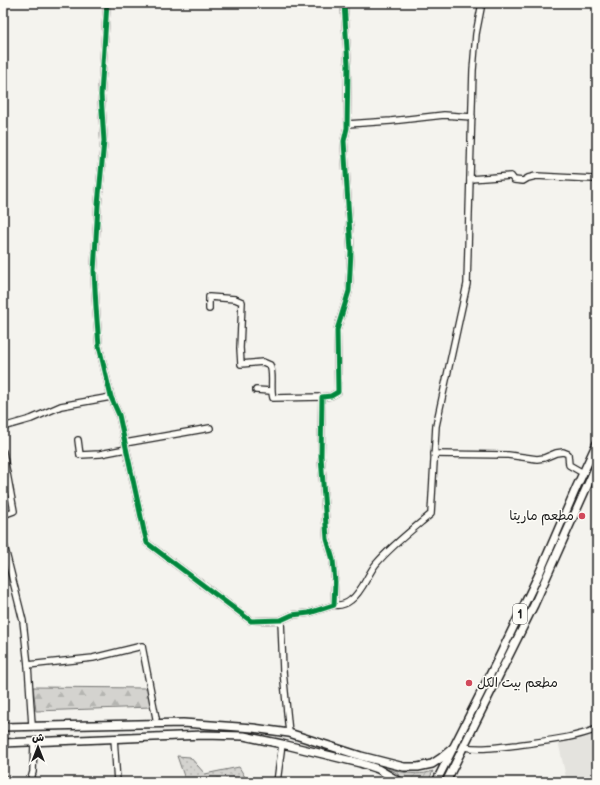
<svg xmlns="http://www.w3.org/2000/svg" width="600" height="785" font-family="'Balsamiq Sans','Playpen Sans Arabic',sans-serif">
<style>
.built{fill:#e4e3de}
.grass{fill:url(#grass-dots);stroke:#787876}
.forest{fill:url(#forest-firs);stroke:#787876}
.garden{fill:url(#garden-furrows);stroke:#787876}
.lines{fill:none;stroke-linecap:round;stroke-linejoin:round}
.minor-casing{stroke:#1c1c1c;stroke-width:8}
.major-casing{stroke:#1c1c1c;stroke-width:10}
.minor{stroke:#fdfcf7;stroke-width:5.5}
.major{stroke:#fdfcf7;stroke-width:7}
.cycleway-casing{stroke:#fdfcf7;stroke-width:8}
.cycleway{stroke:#00873e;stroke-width:5}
.poi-dot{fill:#d1495b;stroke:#fdfcf7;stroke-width:1.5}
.labels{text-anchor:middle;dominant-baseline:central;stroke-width:3;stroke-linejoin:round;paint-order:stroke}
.shield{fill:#fdfcf7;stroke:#605f5e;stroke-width:1}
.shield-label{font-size:12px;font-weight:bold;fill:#1c1c1c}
.poi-label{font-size:13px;fill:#1c1c1c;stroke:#fdfcf7;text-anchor:end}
</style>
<defs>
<pattern id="grass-dots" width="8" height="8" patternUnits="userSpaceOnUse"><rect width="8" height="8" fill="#d4d3cf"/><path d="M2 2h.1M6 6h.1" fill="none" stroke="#b5b5b1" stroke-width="1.8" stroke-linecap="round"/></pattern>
<pattern id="forest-firs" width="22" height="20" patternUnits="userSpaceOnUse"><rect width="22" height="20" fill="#d4d3cf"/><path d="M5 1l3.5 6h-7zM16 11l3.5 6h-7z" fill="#b5b5b1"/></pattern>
<pattern id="garden-furrows" width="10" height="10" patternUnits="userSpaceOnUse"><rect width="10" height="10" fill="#d4d3cf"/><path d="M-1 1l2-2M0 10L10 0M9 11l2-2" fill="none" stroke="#b5b5b1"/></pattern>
</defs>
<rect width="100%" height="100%" fill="#f4f3ee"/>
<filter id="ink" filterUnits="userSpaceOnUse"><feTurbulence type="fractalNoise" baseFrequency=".025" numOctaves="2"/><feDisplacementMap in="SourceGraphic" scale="8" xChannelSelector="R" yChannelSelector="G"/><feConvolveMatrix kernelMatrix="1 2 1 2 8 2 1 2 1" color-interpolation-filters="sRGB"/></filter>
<g filter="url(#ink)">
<polygon class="built" points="597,733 597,782 567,782 558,741"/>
<polygon class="grass" points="177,756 190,757 205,774 239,767 248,782 186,782"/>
<polygon class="forest" points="33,687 148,688 151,707 36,711"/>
<path class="garden" d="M365,761c22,6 46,18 68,10l-5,11h-20l-13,-10 -30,-10z"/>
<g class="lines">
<g class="minor-casing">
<g id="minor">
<polyline points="107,3 101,95 104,141 98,205 94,271 96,307 99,346 111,397 119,415 144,531 147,543 251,621 281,620 292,615 309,613 334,605 335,582 333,560 327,539 321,456 322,397 331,396 338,392 337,330 349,291 351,251 344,141 347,128 348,65 344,3"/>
<polyline points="347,124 391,121 444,115 472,117"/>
<polyline points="470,179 511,176 514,180 523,181 528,178 536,176 593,179 597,178"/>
<path d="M209,309v-12l26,2 7,3 -2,46 1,16 22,-2 7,3c4,10 0,22 3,33l49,-1"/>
<polyline points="256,390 271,391"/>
<polyline points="3,427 31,419 61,406 111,397"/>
<polyline points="78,440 80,455 100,454 126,449"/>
<polyline points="125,443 210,428"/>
<polyline points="3,452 14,511 3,515"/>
<polyline points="434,454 508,455 537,459 544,458 556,453 563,452 568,454 569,465 583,473"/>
<polyline points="3,541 23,621 28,665 32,725"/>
<path d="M334,605c7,1 12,-1 17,-5 12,-9 16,-25 25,-36 16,-19 36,-34 55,-50l5,-88 31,-142 6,-214 3,-36 6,-31"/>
<polyline points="281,620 283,671 289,733"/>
<polyline points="28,665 93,658 142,646 156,718"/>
<polyline points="114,738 117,782"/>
<path d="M464,747c18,3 36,0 53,-2 27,-4 54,-6 80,-16"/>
<polyline points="3,777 6,782"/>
<polyline points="30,782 33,772 34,742"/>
<polyline points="277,782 282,744"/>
</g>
</g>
<g class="major-casing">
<g id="major">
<polyline points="3,727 183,723 253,728 289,733 361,756 404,767 418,767 432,764 441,758 454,747"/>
<polyline points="3,743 204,735 244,736 282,744 360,763 378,769 400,782"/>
<polyline points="436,782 500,655 539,574 577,486 597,443"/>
<polyline points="446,782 534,605 597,464"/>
</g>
</g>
<use href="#minor" class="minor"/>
<use href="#major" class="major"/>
<g class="cycleway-casing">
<polyline id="cycleway" points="107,3 101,95 104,141 98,205 94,271 96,307 99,346 111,397 119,415 144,531 147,543 251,621 281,620 292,615 309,613 334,605 335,582 333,560 327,539 321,456 322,397 331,396 338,392 337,330 349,291 351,251 344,141 347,128 348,65 344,3"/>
</g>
<use href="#cycleway" class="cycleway"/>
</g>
</g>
<g class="poi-dot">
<circle cx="582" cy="516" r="4"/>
<circle cx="469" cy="683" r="4"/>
</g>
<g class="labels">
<rect class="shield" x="513" y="604" width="14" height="20" rx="3"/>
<g class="shield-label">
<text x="520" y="614">1</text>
</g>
<g class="poi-label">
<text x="574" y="516">مطعم ماريتا</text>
<text x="477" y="683" text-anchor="start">مطعم بيت الكل</text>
</g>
</g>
<rect width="600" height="785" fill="none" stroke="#fdfcf7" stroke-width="16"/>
<rect x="8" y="8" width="584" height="769" fill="none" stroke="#1c1c1c" stroke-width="1.5" filter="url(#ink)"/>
<g transform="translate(38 747)" stroke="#fdfcf7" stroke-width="3" paint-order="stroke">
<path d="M0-3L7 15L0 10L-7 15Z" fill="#1c1c1c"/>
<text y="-6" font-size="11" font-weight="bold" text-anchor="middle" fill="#1c1c1c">ش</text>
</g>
</svg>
